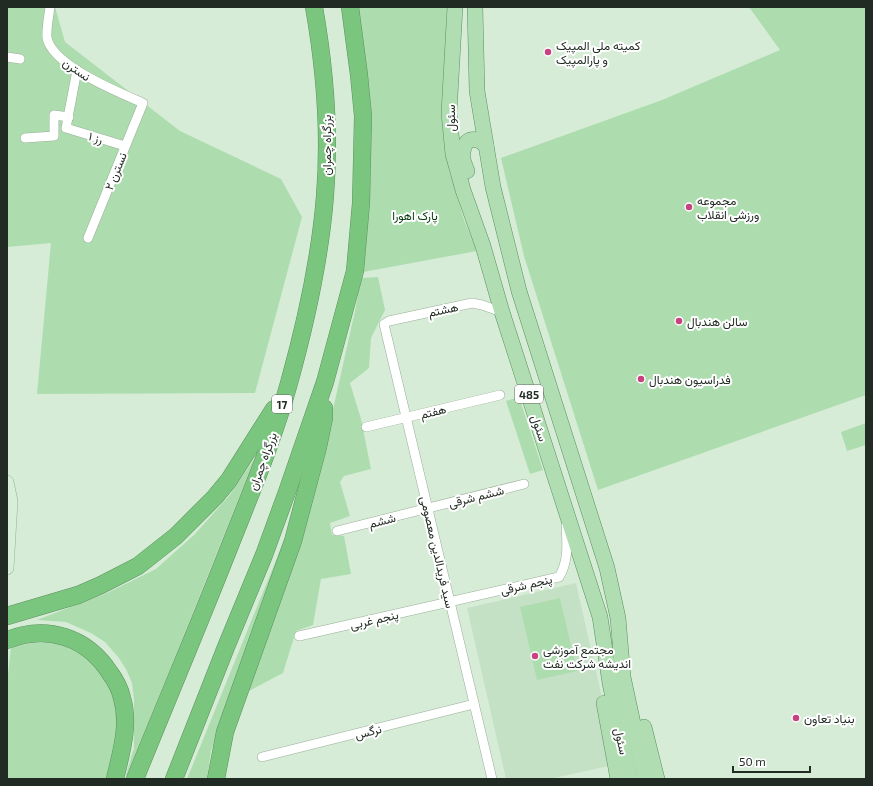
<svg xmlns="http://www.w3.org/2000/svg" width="873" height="786" font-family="'Exo 2',Vazirmatn,sans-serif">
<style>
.built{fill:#c5e1c5}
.green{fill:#adddae}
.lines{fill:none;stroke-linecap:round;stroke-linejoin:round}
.street-casing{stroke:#99ae99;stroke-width:10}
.secondary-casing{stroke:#99ae99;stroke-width:14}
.primary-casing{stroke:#5c905f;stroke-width:16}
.highway-casing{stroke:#5c905f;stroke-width:18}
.street{stroke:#fff;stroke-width:9}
.secondary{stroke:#d7eed9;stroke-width:13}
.primary{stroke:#b0ddb2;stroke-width:15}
.highway{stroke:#7bc67f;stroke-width:17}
.poi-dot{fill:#c84180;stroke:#fff;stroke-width:1.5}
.labels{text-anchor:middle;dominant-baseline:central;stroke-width:4;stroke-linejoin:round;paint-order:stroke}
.shield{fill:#fff;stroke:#646b65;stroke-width:1}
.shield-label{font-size:11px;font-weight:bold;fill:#222b23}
.poi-label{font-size:12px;fill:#222b23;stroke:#fff;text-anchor:start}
.street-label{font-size:12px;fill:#222b23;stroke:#fff}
.park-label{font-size:12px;fill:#04390d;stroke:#fff}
</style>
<rect width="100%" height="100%" fill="#d6ecd6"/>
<polygon class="built" points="576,583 617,764 550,779 506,779 467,608"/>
<g class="green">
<polygon points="7,7 55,7 65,42 180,131 281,179 302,217 255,393 37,394 51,243 7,247"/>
<path d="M358,7h89l-4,122 6,41 15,50 13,31 -114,21c6,-56 10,-112 7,-168 -2,-33 -7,-65 -12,-97z"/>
<polygon points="749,7 866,7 866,395 598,490 524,256 501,158 662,100 780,50"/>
<polygon points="378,277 385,310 371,338 369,368 350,383 361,419 371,469 344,476 340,482 350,516 330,523 332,535 344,536 351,574 321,579 313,625 296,631 283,673 243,694 321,463 355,311 361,278"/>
<polygon points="519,397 543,470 530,474 506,401"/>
<polygon points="866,423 866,445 847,451 841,432"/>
<polygon points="255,458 139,747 125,778 134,748 134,700 132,683 127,671 119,658 105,642 91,633 66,622 37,620 107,593 156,569 195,534 229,496"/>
<polygon points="296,511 272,586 241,662 211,751 207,779 187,779"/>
<polygon points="560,598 577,671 537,680 520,607"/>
<polygon points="33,643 59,643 73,650 86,657 96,667 108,682 120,706 114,779 7,779 7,683 11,647"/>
</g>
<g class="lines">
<g class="street-casing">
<g id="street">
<path d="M50,7c-1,8 -4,23 -3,31 6,28 71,54 96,65l-55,135"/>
<polyline points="7,57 20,59"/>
<polyline points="77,70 66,128 125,146"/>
<polyline points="25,138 54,136 54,115 69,117"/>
<polyline points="366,427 500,395"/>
<polyline points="337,531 524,484"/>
<path d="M299,636l260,-59c10,-16 8,-34 7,-52"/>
<polyline points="262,757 474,704"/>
<polyline points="492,779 384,324 389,321 472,303 482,305 502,312"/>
</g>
</g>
<g class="secondary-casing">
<polyline id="secondary" points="7,482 11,501 7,568"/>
</g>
<g class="primary-casing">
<g id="primary">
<polyline points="455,7 449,113 453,154 463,190 483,246 502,312 600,617 610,683 630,779"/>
<polyline points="475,7 477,91 493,187 519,291 607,568 618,618 623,677 645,779"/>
<path d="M467,171c-2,-6 -6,-13 -4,-19 2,-15 14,-16 23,-6"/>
<polyline points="604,703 618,779"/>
<polyline points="644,727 657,779"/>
</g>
</g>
<g class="highway-casing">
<g id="highway">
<polyline points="7,616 78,595 101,585 138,566 176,536 215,497 229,480 274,409"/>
<path d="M7,640c40,-16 80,-3 103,33 6,8 10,16 12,25 8,27 -1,55 -7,81"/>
<path d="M135,779c32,-79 65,-157 96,-236 21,-53 43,-105 58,-160 17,-61 31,-124 36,-187 5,-62 0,-127 -11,-189"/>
<polyline points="174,779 226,647 264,555 287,492 325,382 355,271 361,203 363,116 359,75 350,7"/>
<polyline points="216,779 225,732 293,541 318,447 324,418 324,408"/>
</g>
</g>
<use href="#street" class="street"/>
<use href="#secondary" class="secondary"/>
<use href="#primary" class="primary"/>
<use href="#highway" class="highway"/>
</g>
<g class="poi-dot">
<circle cx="548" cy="52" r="4"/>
<circle cx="689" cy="207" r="4"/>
<circle cx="679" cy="321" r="4"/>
<circle cx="641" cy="379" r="4"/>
<circle cx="535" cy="656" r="4"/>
<circle cx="796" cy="718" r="4"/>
</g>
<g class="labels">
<g class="shield">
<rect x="515" y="385" width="28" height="18" rx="3"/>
<rect x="272" y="395" width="20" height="18" rx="3"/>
</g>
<g class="shield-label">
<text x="529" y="394">485</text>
<text x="282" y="404">17</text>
</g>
<g class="poi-label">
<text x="556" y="45">کمیته ملی المپیک<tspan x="556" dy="14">و پارالمپیک</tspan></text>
<text x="697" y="200">مجموعه<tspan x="697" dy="14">ورزشی انقلاب</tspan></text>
<text x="687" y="321">سالن هندبال</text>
<text x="649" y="379">فدراسیون هندبال</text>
<text x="543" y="649">مجتمع آموزشی<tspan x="543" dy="14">اندیشه شرکت نفت</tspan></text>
<text x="804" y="718">بنیاد تعاون</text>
</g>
<g class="street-label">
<text transform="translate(77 69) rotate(35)">نسترن</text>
<text transform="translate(450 118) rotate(-90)">سئول</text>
<text transform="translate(96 137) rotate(16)">رز ۱</text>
<text transform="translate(326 145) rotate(-90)">بزرگراه چمران</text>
<text transform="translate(115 171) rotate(-68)">نسترن ۲</text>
<text transform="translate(443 309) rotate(-12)">هشتم</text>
<text transform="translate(433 411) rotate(-14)">هفتم</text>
<text transform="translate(540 428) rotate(72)">سئول</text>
<text transform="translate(262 461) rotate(-70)">بزرگراه چمران</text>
<text transform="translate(476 496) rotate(-14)">ششم شرقی</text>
<text transform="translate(382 520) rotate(-14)">ششم</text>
<text transform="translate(438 552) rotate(77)">سید فریدالدین معصومی</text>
<text transform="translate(526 584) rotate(-13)">پنجم شرقی</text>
<text transform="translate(374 619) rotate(-13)">پنجم غربی</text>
<text transform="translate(368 731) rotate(-14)">نرگس</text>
<text transform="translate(622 741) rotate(78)">سئول</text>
</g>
<g class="park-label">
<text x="415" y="215">پارک اهورا</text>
</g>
</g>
<rect width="873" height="786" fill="none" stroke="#222b23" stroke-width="16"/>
<path d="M733 766v6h77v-6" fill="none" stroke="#222b23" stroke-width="2"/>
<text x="739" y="766" font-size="12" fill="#222b23" stroke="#ffffff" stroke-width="3" paint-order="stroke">50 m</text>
</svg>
